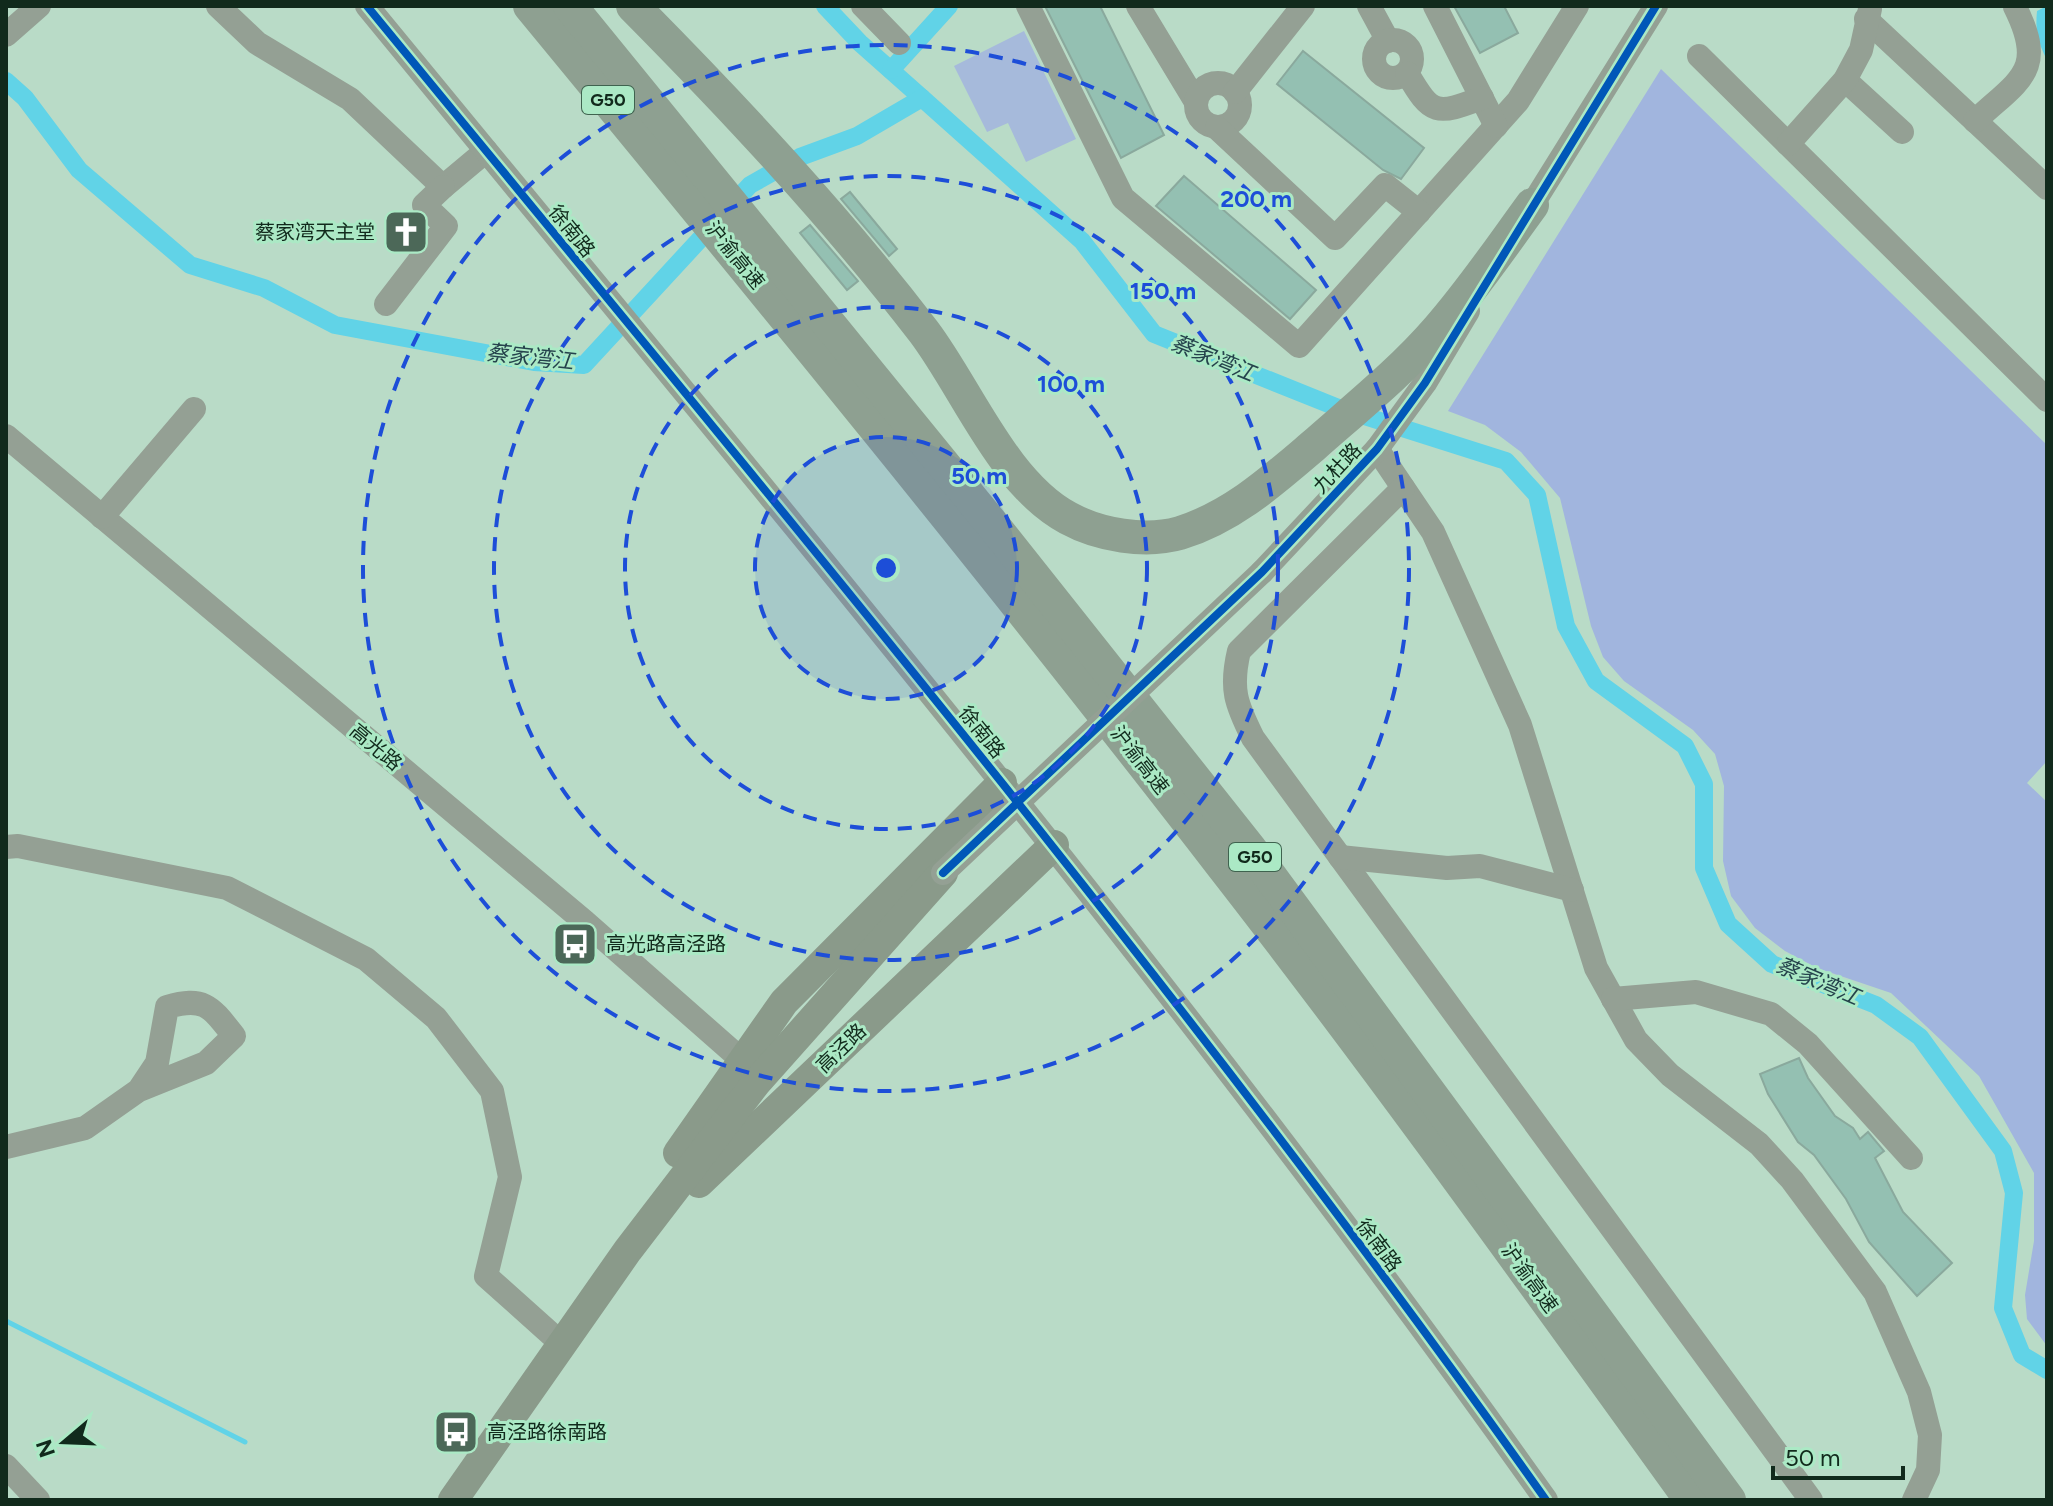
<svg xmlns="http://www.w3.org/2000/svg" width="2053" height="1506" font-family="Figtree,'Noto Sans SC',sans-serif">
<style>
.green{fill:#a6badb}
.forest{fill:#a1b5de}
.water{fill:#61d3e7}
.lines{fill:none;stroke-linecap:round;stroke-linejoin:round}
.stream{stroke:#61d3e7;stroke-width:5}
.canal{stroke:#61d3e7;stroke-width:18}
.building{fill:#94c0b2;stroke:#8aa99d;stroke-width:2}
.minor{stroke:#94a094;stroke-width:24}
.major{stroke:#8a9a8a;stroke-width:30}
.highway{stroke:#8ea091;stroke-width:34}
.minor-bridge{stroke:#94a094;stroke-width:24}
.cycleway-casing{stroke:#abe9c5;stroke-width:13}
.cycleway{stroke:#0057b8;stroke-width:8}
.ring{fill:none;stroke:#1d4ed8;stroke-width:4;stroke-dasharray:14 10}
.labels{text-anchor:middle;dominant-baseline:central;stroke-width:6;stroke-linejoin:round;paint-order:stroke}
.shield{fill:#abe9c5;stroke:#3f634f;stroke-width:2}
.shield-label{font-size:18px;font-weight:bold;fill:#112a1c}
.street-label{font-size:20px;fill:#112a1c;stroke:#abe9c5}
.poi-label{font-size:20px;fill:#112a1c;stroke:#abe9c5;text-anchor:start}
.water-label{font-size:22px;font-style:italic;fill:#25434c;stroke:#abe9c5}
.centre{fill:#1d4ed8;stroke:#abe9c5;stroke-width:4}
.ring-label{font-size:24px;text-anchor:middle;font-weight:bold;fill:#1d4ed8;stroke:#abe9c5;stroke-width:6;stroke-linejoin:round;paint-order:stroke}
</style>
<rect width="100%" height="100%" fill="#b9dbc7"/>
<polygon class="green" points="1024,31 1076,139 1026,162 1008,123 987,132 954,66"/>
<polygon class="forest" points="1661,69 2047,445 2047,761 2027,783 2047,802 2047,1346 2027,1319 2025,1295 2034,1241 2034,1173 1979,1076 1891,993 1817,968 1785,951 1755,928 1731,896 1723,861 1724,786 1715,754 1693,730 1624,681 1603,657 1591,626 1560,498 1521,452 1485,425 1448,411"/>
<path class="water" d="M2047,6v54c-9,-17 -12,-30 -10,-49z"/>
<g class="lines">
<polyline class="stream" points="6,1321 245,1442"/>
<g class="canal">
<polyline points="825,6 860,43 922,98"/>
<polyline points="891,70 949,6"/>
<polyline points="6,81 25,98 79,170 190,265 264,288 335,325 534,362 584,365 750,185 800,157 857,136 922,98 1082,241 1154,334 1336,407 1506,461 1537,495 1566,626 1596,681 1685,746 1704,784 1704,868 1728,924 1772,964 1876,1005 1920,1037 2003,1151 2014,1193 2003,1308 2022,1355 2047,1370"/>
</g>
</g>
<g class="building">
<polygon points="1045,6 1100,6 1164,135 1121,158"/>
<polygon points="1454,6 1504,6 1518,33 1480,53"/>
<polygon points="1303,51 1424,148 1401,179 1383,170 1277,84"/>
<polygon points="1184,176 1316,290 1290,319 1156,206"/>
<polygon points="850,192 897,249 889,256 841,199"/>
<polygon points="810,225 858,281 847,290 800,233"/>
<polygon points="1799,1058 1808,1078 1835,1116 1853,1128 1860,1139 1868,1132 1884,1151 1875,1158 1903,1212 1952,1263 1917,1296 1869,1242 1846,1199 1814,1155 1798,1142 1768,1094 1760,1074"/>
</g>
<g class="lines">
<g class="minor">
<polyline points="218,6 257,43 350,99 443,187 486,151"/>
<path d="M367,6c402,490 812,976 1179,1494"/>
<polyline points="863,6 899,43"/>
<polyline points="1028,6 1123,198 1299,346 1518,101 1577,6"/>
<polyline points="1138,6 1196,102"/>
<polyline points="1369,6 1388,41"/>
<polyline points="1435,6 1496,126"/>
<polyline points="1866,19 2047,188"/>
<polyline points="6,35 39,6"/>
<circle cx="1393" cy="59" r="19"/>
<polyline points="1699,56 2047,400"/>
<path d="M1407,73c25,43 29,42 75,25"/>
<polyline points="1845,80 1902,132"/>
<circle cx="1218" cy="105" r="22"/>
<polyline points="1235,92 1303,6"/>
<path d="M1975,121c45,-42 72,-50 40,-114"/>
<polyline points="1217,128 1335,238 1385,185 1419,212"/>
<polyline points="1788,144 1845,80 1861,50 1870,9"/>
<polyline points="1524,218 1656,6"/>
<polyline points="386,304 446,226 424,205 443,187"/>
<polyline points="6,436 585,922 743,1061"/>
<polyline points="1377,449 1433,532 1520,725 1596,968 1636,1040 1670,1075 1759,1144 1792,1180 1875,1292 1919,1392 1930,1435 1928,1470 1914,1500"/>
<path d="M1403,488l-164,163c-9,38 -3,53 14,87l558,762"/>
<polyline points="102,517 194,409"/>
<polyline points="1262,572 1377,449 1425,383 1468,311"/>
<polyline points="6,847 18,846 227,888 366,959 436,1018 492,1091 510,1177 486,1276 562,1344"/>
<polyline points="1340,857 1447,868 1480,866 1572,890"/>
<polyline points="1613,999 1696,992 1771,1014 1808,1044 1911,1158"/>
<path d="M6,1147l79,-19 54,-38 67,-27 28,-27c-23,-29 -29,-40 -67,-29l-10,56 -18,27"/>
<polyline points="6,1466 38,1500"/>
</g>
<g class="major">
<polyline points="678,1153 784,1002 1002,783"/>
<polyline points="699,1183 1054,845"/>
<polyline points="453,1500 628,1250 756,1083 943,873"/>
</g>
<g class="highway">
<path d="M530,6c234,284 467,568 692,859 162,208 315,422 469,635"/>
<polyline points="570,6 996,529 1250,849 1729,1500"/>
<path d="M633,6c102,103 202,210 291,326 43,57 79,151 144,186 31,17 77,25 112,15 52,-16 92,-52 133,-87 43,-38 89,-75 126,-118 34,-39 63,-82 93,-123"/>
</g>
<polyline class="minor-bridge" points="943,873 1262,572"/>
<g class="cycleway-casing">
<g id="cycleway">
<path d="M367,6c402,490 812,976 1179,1494"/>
<polyline points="943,873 1262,572 1377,449 1425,383 1656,6"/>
</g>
</g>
<use href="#cycleway" class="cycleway"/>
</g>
<circle cx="886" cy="568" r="131" fill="#1d4ed8" fill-opacity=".12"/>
<g class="ring">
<circle cx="886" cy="568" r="131"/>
<circle cx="886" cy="568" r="261"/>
<circle cx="886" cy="568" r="392"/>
<circle cx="886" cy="568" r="523"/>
</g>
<defs>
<g id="church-square" transform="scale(2.3)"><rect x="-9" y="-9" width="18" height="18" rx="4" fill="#4c6858" stroke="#abe9c5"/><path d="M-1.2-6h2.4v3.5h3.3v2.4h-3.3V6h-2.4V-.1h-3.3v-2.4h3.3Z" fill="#fff"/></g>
<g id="bus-square" transform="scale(2.3)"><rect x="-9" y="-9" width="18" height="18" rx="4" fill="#4c6858" stroke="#abe9c5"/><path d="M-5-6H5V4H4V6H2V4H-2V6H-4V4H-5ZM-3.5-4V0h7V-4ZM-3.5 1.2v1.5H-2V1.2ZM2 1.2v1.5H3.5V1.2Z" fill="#fff"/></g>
</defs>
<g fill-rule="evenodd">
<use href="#church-square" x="406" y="232"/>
<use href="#bus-square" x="575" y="944"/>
<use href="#bus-square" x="456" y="1432"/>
</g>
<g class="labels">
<g class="shield">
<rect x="582" y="86" width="52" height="28" rx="6"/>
<rect x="1229" y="843" width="52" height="28" rx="6"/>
</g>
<g class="shield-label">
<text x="608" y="100">G50</text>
<text x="1255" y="857">G50</text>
</g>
<g class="street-label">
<text transform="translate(572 231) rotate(51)">徐南路</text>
<text transform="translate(735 255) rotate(51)">沪渝高速</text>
<text transform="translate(1337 468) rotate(-47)">九杜路</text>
<text transform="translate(982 732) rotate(51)">徐南路</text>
<text transform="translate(376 747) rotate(40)">高光路</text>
<text transform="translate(1140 760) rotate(52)">沪渝高速</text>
<text transform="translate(841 1048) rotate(-44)">高泾路</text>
<text transform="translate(1379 1245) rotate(53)">徐南路</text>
<text transform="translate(1530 1278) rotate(54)">沪渝高速</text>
</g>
<g class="poi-label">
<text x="375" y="232" text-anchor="end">蔡家湾天主堂</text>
<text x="606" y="944">高光路高泾路</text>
<text x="487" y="1432">高泾路徐南路</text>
</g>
<g class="water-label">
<text transform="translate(530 357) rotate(6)">蔡家湾江</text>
<text transform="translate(1213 358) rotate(22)">蔡家湾江</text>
<text transform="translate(1818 981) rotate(23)">蔡家湾江</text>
</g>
</g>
<circle cx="886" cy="568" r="12" class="centre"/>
<g class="ring-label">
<text x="1256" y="207">200 m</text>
<text x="1163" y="299">150 m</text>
<text x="1071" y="392">100 m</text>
<text x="979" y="484">50 m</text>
</g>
<rect width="2053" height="1506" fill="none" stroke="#112a1c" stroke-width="16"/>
<g transform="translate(64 1442) rotate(251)" stroke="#abe9c5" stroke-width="6" paint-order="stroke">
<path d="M0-6L14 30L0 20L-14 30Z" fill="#112a1c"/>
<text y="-12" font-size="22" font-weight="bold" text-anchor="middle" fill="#112a1c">N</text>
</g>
<path d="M1773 1466v12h130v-12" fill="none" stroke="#112a1c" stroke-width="4"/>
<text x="1785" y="1466" font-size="24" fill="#112a1c" stroke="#abe9c5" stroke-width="6" paint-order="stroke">50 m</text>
</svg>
